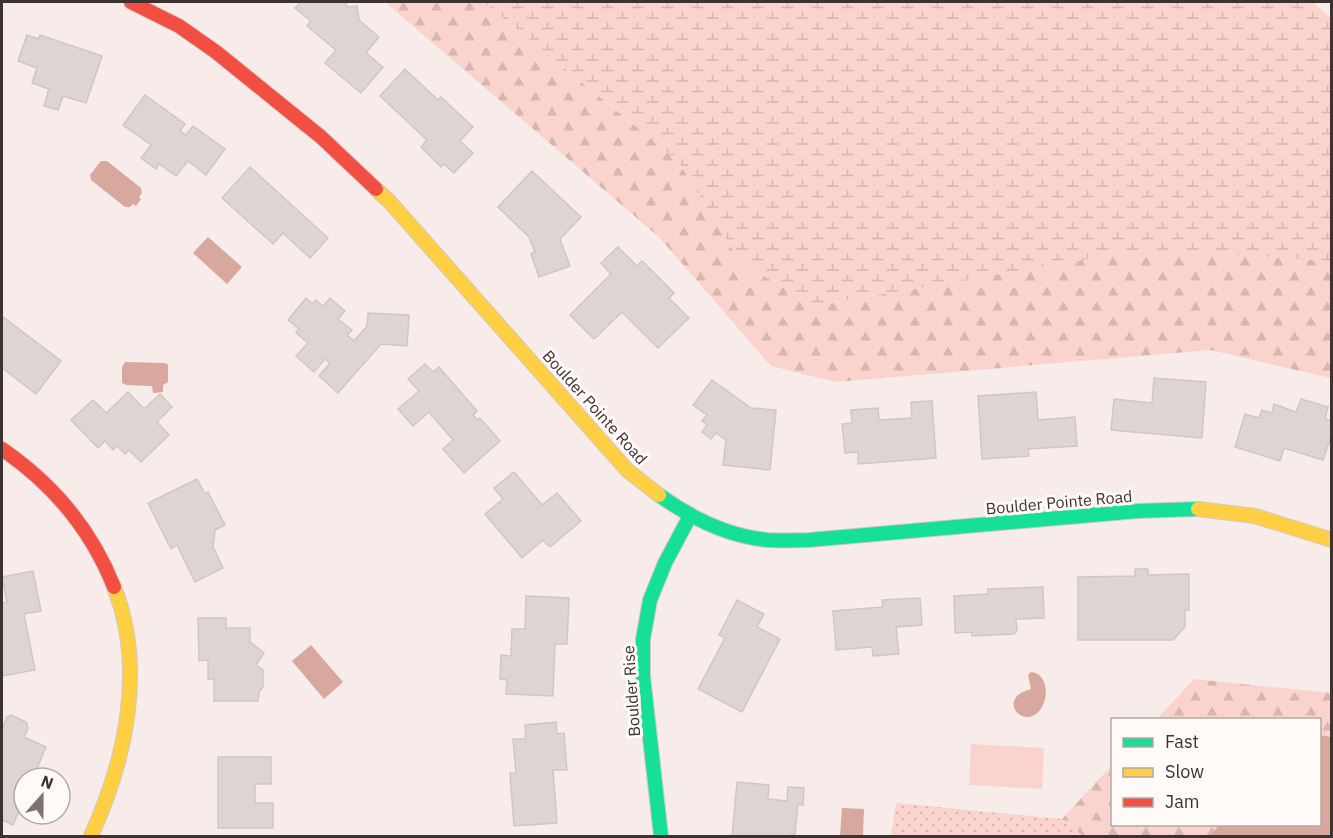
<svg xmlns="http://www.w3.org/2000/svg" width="1333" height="838" font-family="'IBM Plex Sans',sans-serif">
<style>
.grass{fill:url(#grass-dots)}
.forest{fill:url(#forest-firs)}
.wetland{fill:url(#wetland-marsh)}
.park{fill:#fad3cc}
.water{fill:#d8a79d}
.building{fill:#ded5d3;stroke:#d0c7c5;stroke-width:1.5}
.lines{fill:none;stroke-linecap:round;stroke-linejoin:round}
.fast-casing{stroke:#d2c8c7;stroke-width:16}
.slow-casing{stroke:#d2c8c7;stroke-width:16}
.jam-casing{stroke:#d2c8c7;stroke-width:16}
.fast{stroke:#16e098;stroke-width:14}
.slow{stroke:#ffcf43;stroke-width:14}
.jam{stroke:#f24e42;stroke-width:14}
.labels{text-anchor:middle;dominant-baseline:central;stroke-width:6;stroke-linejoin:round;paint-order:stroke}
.street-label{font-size:16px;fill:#3c3230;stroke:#fff9f8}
</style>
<defs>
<pattern id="grass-dots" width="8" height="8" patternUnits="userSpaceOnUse" patternTransform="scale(1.5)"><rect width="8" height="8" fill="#fad3cc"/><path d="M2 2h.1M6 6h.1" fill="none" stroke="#d7b6b0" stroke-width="1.8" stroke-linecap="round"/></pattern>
<pattern id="forest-firs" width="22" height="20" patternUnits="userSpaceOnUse" patternTransform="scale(1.5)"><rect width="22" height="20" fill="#fad3cc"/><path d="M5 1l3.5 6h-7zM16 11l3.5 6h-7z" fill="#d7b6b0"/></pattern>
<pattern id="wetland-marsh" width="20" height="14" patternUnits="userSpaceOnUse" patternTransform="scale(1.5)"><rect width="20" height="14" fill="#fad3cc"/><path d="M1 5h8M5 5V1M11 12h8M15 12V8" fill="none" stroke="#d7b6b0"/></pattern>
</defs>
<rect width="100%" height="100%" fill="#f7ecea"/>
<polygon class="grass" points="896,803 1062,819 1083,836 891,836"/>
<g class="forest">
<polygon points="385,2 484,2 678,161 740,261 813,306 1147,249 1330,261 1332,263 1331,378 1210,350 835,382 771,366 659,237"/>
<polygon points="1194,679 1331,693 1331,737 1320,735 1320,720 1156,720"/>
<polygon points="1112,765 1112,824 1219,825 1210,836 1083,836 1062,819"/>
</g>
<polygon class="wetland" points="484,2 1313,2 1331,18 1331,263 1329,261 1147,249 813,306 740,261 678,161"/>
<polygon class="park" points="971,744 1044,748 1042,789 969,785"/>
<g class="water">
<polygon points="101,161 107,161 141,188 142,193 139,197 141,199 136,206 133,204 130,207 125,207 91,180 90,175"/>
<polygon points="208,237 242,267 227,284 193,253"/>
<polygon points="125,362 165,363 168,365 168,382 163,385 163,392 153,393 152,386 127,385 122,383 122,367"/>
<polygon points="311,645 343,682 324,699 292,661"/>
<path d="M1031,672c22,2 18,42 -2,45 -10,1 -19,-9 -14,-18 3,-6 10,-8 16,-10l-3,-14z"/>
<polygon points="1320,735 1331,737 1331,836 1210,836 1219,825 1320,824"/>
<polygon points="842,808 864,809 863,836 840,836"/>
</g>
<g class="building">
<polygon points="301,2 346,2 347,7 357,6 359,20 379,37 366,53 383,67 361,93 325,63 336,50 307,26 311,21 295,8"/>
<polygon points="27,35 39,39 40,35 102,56 86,103 63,96 58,110 44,106 49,89 32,83 37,68 18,61"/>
<polygon points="405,69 438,100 441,97 473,127 460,141 473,153 454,173 444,164 441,167 421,147 427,140 380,96"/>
<polygon points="145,95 185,124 180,131 186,135 193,126 225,149 206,175 188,161 176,176 159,164 156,169 141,158 151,145 123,125"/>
<polygon points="250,167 328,238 310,258 283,233 273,244 222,198"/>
<polygon points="532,171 581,217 560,239 570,266 539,277 531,254 535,252 529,237 498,207"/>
<polygon points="618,247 637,266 642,261 674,293 669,298 689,318 658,348 622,312 594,339 570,315 611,274 601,263"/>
<polygon points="306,298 313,304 316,300 323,306 330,298 345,311 338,319 352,330 347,335 354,341 367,326 368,313 409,315 407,346 381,344 338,393 319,376 330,363 325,359 314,372 296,356 308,343 296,333 299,329 288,320"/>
<polygon points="2,316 61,361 36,394 2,368"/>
<polygon points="425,364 433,372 439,367 477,411 473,415 478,420 480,418 500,441 464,473 443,449 453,440 429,412 413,426 398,409 419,391 408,379"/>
<polygon points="1154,378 1206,382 1202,438 1111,430 1114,399 1152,403"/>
<polygon points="712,380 751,408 776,410 770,470 723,465 726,440 716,433 711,439 702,432 707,425 702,421 707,415 693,405"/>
<polygon points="128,392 144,409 160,394 172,407 157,422 169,435 141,462 129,450 125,454 117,446 113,450 105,441 98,448 71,420 93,400 106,413"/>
<polygon points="1036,392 1038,420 1075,417 1077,446 1028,449 1029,456 982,459 978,396"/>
<polygon points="1301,399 1328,407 1325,419 1332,421 1332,434 1323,460 1284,448 1280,461 1235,447 1245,414 1259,418 1262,410 1272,413 1274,404 1296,412"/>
<polygon points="932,401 936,458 858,464 858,452 845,453 842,424 852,423 851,410 878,408 879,420 912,418 911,402"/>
<polygon points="514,472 542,505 557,493 581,521 550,547 543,540 522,558 485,514 503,499 494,488"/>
<polygon points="197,479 205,494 208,492 225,525 215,530 213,547 223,568 195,582 177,545 171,549 148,503"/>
<polygon points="1135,569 1148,569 1148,575 1189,574 1189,610 1185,610 1185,627 1173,640 1078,640 1078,577 1135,576"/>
<polygon points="33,571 41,611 24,614 35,670 2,676 2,603 7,602 2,577"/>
<polygon points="1043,587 1044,618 1016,619 1017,630 1014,634 972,636 972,632 955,633 954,596 988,594 988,589"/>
<polygon points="526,596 569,598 567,644 555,644 553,696 506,694 507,680 500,679 501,655 511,656 512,629 525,629"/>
<polygon points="920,598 922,625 896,627 899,654 873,656 872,647 836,650 833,611 883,607 882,600"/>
<polygon points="737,600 764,614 757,627 780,639 742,712 698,689 725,638 719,635"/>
<polygon points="198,618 226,618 226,628 250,628 250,642 264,653 256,665 263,670 263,687 259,692 258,701 214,701 214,679 208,679 208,660 199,661"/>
<polygon points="11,715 26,722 28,728 24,737 46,747 33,778 24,778 24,800 13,825 2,820 2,729 7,717"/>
<polygon points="556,722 557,734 564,733 567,770 553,770 557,823 514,826 510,773 516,773 513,739 526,739 525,725"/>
<polygon points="218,757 271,757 271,784 255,784 255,803 273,803 273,828 218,828"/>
<polygon points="737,782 769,785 768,799 787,801 788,787 804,788 803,805 798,804 795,834 792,834 791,836 732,836"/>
</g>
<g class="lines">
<g class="fast-casing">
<g id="fast">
<path d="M659,495c32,23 68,41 108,45 14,1 28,0 42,0l329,-29 60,-2"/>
<polyline points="661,836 643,676 643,639 650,600 665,563 690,516"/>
</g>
</g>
<g class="slow-casing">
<g id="slow">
<polyline points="376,189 389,201 627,470 659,495"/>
<polyline points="1198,509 1255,516 1332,540"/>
<path d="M91,836c35,-77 55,-168 23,-249"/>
</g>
</g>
<g class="jam-casing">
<g id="jam">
<polyline points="131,2 179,26 216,52 321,137 376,189"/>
<path d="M2,449c51,35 89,80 112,138"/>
</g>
</g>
<use href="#fast" class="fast"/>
<use href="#slow" class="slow"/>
<use href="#jam" class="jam"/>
</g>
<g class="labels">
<g class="street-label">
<text transform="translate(595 407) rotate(48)">Boulder Pointe Road</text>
<text transform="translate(1059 502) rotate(-5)">Boulder Pointe Road</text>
<text transform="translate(631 691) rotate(-94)">Boulder Rise</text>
</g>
</g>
<rect width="1333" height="838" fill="none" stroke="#3c3230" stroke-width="6"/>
<rect x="1111" y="718" width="210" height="108" fill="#fff9f8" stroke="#b1a9a8" stroke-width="1.5"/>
<rect x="1123" y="738" width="30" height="9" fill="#16e098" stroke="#b1a9a8" stroke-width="1.5"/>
<text x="1165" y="748" font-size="18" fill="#3c3230">Fast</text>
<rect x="1123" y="768" width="30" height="9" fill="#ffcf43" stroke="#b1a9a8" stroke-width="1.5"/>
<text x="1165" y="778" font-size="18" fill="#3c3230">Slow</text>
<rect x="1123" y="798" width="30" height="9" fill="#f24e42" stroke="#b1a9a8" stroke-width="1.5"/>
<text x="1165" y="808" font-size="18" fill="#3c3230">Jam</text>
<g transform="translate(42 796) rotate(21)"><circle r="28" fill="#fff9f8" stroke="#b1a9a8" stroke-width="1.5"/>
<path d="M0-4.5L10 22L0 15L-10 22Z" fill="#7d7371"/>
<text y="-9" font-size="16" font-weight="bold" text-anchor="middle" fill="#3c3230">N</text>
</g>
</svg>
